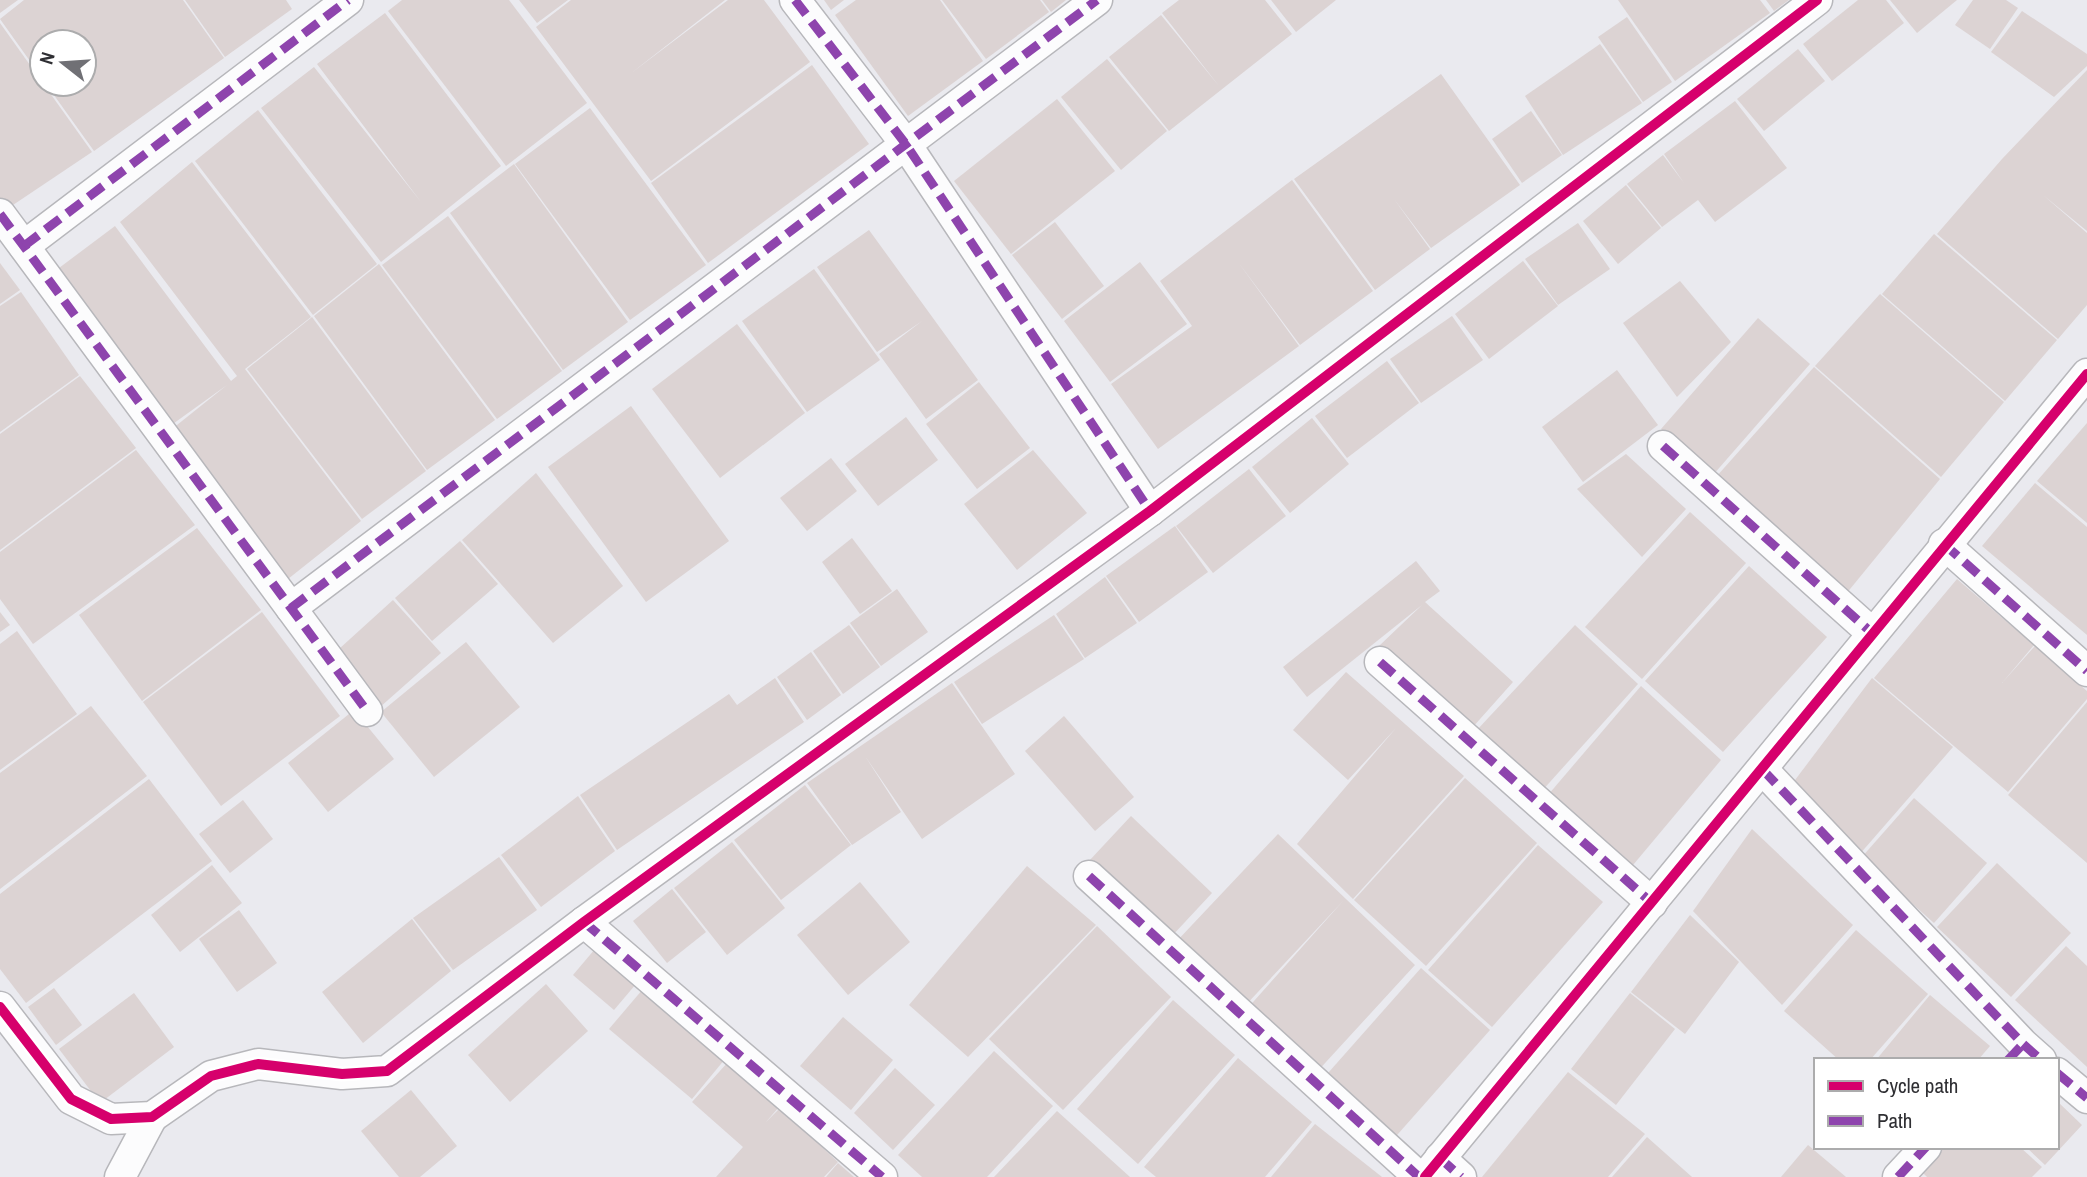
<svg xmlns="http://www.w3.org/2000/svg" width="2087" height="1177" font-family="'Archivo Narrow',sans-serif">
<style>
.building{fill:#dcd3d3}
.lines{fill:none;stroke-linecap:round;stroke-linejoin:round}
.street-casing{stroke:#b7b7bb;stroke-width:33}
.street{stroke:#fcfcfd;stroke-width:30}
.quiet{stroke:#8e44ad;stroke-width:9;stroke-dasharray:18 9;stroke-linecap:butt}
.cycleway-casing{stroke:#fff;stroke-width:15}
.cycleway{stroke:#d6006c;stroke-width:10}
</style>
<rect width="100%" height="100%" fill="#eaeaef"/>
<g class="building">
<polygon points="0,0 18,0 0,13"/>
<polygon points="24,0 183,0 224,58 94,151 46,84 84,84 84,42 42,42 42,78 0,19"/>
<polygon points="185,0 286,0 292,9 225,57"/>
<polygon points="402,0 509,0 587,103 506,166 388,11"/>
<polygon points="519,0 568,0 537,23"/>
<polygon points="571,0 725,0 630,74 728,0 764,0 810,62 651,181 536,27"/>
<polygon points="824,0 844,0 831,10"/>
<polygon points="856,0 940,0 983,61 908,116 835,15"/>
<polygon points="942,0 1040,0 1049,12 986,59"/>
<polygon points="1042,0 1066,0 1051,12"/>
<polygon points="1179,0 1265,0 1292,34 1169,131 1109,57 1161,15 1219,86 1162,13"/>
<polygon points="1271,0 1336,0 1296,32"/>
<polygon points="1618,0 1760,0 1770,13 1675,81"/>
<polygon points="1766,0 1789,0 1774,11"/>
<polygon points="1858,0 1886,0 1904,23 1832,81 1803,44"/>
<polygon points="1890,0 1957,0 1917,33"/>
<polygon points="1973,0 2006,0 2018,8 1990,49 1955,25"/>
<polygon points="2022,11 2087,54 2087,66 2054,97 1991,52"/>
<polygon points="385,13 501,166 381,262 261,108 314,67 421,202 317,64"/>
<polygon points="1627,17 1672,82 1643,102 1598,37"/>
<polygon points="0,23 92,152 7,209 0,200"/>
<polygon points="1600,44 1642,103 1563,155 1525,96"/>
<polygon points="1798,49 1825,81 1764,131 1737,99"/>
<polygon points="1107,59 1167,131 1121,170 1061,97"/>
<polygon points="812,65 869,144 708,263 651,183"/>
<polygon points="2087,70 2087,231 2043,195 2087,233 2087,305 2058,339 1937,234 2002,159"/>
<polygon points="1441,74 1520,185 1431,248 1394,199 1430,249 1375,290 1294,179"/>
<polygon points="1057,99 1115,171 1011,254 954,181"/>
<polygon points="1735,101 1787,168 1715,222 1698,200 1662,227 1627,184 1663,155 1684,183 1664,154"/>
<polygon points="590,108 706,265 630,320 515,164"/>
<polygon points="258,110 377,264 313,315 195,161"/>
<polygon points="1531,111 1562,155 1522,183 1492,139"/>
<polygon points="192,162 311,317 245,369 361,521 288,579 172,429 227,385 170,426 55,271 115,226 231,381 237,376 120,222"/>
<polygon points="514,164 628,322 563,370 450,213"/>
<polygon points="1292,180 1373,291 1300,345 1238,262 1299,346 1158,449 1111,384 1192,326 1160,281"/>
<polygon points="1626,185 1661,228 1618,264 1583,221"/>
<polygon points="448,216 562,371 497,419 382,265"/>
<polygon points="1055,222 1104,286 1062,319 1012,255"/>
<polygon points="1578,223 1610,269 1558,305 1525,259"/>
<polygon points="869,230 978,380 926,419 879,354 922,321 877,352 817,267"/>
<polygon points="1934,234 2057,340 2005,401 1882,294"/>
<polygon points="1523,261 1558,306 1489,359 1455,314"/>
<polygon points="1140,262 1187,324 1110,382 1064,321"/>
<polygon points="0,263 20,290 0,304"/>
<polygon points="379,264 495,420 427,470 314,316"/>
<polygon points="814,269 880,360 807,412 742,321"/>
<polygon points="1680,281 1731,342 1677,397 1623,323"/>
<polygon points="21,292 79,375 0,432 0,306"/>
<polygon points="1880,294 2004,402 1941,477 1815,366"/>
<polygon points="1452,316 1483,360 1421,403 1390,359"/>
<polygon points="312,317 426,471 362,519 247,369"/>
<polygon points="1758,318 1810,364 1713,475 1661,429"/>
<polygon points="737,324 805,413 720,478 652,389"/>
<polygon points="1387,361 1419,403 1347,458 1315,416"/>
<polygon points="1814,367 1940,479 1846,594 1716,477"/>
<polygon points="1617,370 1658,425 1583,482 1542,427"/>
<polygon points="80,376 136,448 0,550 0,434"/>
<polygon points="979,382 1030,448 977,489 926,424"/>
<polygon points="631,406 729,541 646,602 548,467"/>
<polygon points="906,417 938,460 878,506 845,464"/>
<polygon points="1312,418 1349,464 1290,513 1252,467"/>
<polygon points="2087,423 2087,523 2037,481"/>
<polygon points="136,450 195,525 33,644 0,599 0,552"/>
<polygon points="1033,450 1087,513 1017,570 964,504"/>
<polygon points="1626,454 1686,509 1642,557 1577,489"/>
<polygon points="831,458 857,491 807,531 780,498"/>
<polygon points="1249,469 1286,516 1213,573 1176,526"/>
<polygon points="536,473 623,586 553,643 462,540"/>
<polygon points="2035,483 2087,527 2087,635 1982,546"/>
<polygon points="1690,512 1746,563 1642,679 1585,627"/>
<polygon points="1175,526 1208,572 1139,622 1106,576"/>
<polygon points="197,528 261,610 142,701 79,615"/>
<polygon points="852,538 892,591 860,614 822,562"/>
<polygon points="460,541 498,584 432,641 395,598"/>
<polygon points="1416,561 1440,591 1425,602 1513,682 1472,728 1379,646 1422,605 1307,697 1283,667"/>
<polygon points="1749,566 1827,637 1723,752 1645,681"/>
<polygon points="1105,577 1137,623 1085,658 1056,614"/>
<polygon points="1957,579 2034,645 2002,683 2035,646 2087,691 2087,699 2008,792 1874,678"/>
<polygon points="897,589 928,632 881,666 850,623"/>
<polygon points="393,600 441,653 379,708 339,649"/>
<polygon points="0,612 10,625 0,632"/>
<polygon points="262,612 340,716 221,806 143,702"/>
<polygon points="1054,615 1084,659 982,724 954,682"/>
<polygon points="849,625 880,667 843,694 813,651"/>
<polygon points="1575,625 1638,684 1541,792 1476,731"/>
<polygon points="17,631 77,714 0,770 0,644"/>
<polygon points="466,642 520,707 434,777 381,712"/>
<polygon points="811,652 841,695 807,720 777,677"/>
<polygon points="1346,672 1464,776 1353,899 1297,844 1396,728 1348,780 1293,730"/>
<polygon points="775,678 804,722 617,850 580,795 729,694 737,705"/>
<polygon points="1872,678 1953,747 1859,855 1786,792"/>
<polygon points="952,683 1015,774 922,839 865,756 901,812 852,845 807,783"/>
<polygon points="1641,686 1721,760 1628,871 1548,795"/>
<polygon points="2087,702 2087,863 2008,795"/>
<polygon points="91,706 147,776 0,889 0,773"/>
<polygon points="354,710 394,759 328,812 288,763"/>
<polygon points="1064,716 1134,797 1095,831 1025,751"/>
<polygon points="1465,778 1537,843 1426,966 1354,900"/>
<polygon points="149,779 212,861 26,1003 0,969 0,894"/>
<polygon points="805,785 851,845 781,900 734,840"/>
<polygon points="578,796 615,851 541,907 501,855"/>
<polygon points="1914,798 1987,863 1934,923 1861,858"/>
<polygon points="243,800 273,839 230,873 199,834"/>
<polygon points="1131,816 1212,893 1171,937 1089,861"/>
<polygon points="1752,829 1853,925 1782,1005 1693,911"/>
<polygon points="1278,834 1415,965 1315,1074 1246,1010 1343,901 1243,1008 1175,943"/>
<polygon points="732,842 785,908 727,955 674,888"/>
<polygon points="1538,845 1603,902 1492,1027 1428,970"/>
<polygon points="499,857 537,910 453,970 413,918"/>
<polygon points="1997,863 2071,933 2011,997 1937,927"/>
<polygon points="212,865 242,903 180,952 151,915"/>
<polygon points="1027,866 1096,925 968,1057 909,1005"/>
<polygon points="860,882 910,942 848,995 797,935"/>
<polygon points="672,889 706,932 667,963 633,921"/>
<polygon points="239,910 277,963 237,992 199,939"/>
<polygon points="1690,915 1739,962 1685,1034 1631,992"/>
<polygon points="412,919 451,971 363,1043 322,992"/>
<polygon points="1097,926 1171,997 1063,1110 989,1039"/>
<polygon points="1856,930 1928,994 1870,1060 1839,1060 1784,1011"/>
<polygon points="2066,946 2087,966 2087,1067 2015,1000"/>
<polygon points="595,949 636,984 614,1010 573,975"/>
<polygon points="1421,968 1490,1030 1390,1143 1321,1081"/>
<polygon points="546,984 588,1031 510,1102 468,1055"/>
<polygon points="54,988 82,1025 56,1045 28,1007"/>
<polygon points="643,989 725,1059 692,1099 609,1029"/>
<polygon points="134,993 174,1047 100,1103 59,1049"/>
<polygon points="1630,993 1675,1029 1616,1105 1571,1069"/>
<polygon points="1930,995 1990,1046 1978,1060 1876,1060"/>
<polygon points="1173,1000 1235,1055 1138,1164 1077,1109"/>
<polygon points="843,1017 893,1060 851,1110 800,1066"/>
<polygon points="994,1051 1053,1106 987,1177 922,1177 898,1155"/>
<polygon points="1238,1058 1312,1122 1265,1177 1156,1177 1144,1167"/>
<polygon points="728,1062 779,1107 766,1122 780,1108 838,1162 824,1177 716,1177 743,1147 692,1102"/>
<polygon points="895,1068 935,1105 893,1150 854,1113"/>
<polygon points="1568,1072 1645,1134 1608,1177 1482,1177"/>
<polygon points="411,1090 457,1146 420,1177 399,1177 361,1131"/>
<polygon points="2057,1101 2082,1125 2045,1165 2026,1147 2057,1147"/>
<polygon points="1057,1111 1130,1177 994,1177"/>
<polygon points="1315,1124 1382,1177 1271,1177"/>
<polygon points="1647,1137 1692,1177 1612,1177"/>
<polygon points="1808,1145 1846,1177 1781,1177"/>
<polygon points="1940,1147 2020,1147 2042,1167 2032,1177 1927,1177 1920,1170"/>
<polygon points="838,1163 854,1177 826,1177"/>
</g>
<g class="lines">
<g class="street-casing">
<g id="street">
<polyline points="795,0 905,143 1150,511"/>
<polyline points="0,214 367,711"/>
<polyline points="24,246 348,0"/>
<polyline points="1663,446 1872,633"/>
<polyline points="1944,544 2087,671"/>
<polyline points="291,608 1097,0"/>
<polyline points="1380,662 1652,903"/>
<polyline points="1763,770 2023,1044 2041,1060"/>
<polyline points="1089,876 1419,1177"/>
<polyline points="584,922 882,1177"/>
<polyline points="0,1007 71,1099 111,1119 152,1117 211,1076 258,1064 342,1074 387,1071 584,922 1150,511 1817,0"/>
<polyline points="2057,1073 2087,1098"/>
<polyline points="1440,1158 1461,1177"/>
<polyline points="120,1177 152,1117"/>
<polyline points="1425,1177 2087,374"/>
<polyline points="1898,1177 1926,1147"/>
</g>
</g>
<use href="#street" class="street"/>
<g class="quiet">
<polyline points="795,0 905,143 1150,511"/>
<polyline points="0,214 367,711"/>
<polyline points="24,246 348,0"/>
<polyline points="1663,446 1872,633"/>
<polyline points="1944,544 2087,671"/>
<polyline points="291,608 1097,0"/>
<polyline points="1380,662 1652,903"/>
<polyline points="1763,770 2023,1044 2041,1060"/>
<polyline points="1089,876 1419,1177"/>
<polyline points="584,922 882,1177"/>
<polyline points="2008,1060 2023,1044"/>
<polyline points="2057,1073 2087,1098"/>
<polyline points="1440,1158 1461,1177"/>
<polyline points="1898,1177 1926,1147"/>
</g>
<g class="cycleway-casing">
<g id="cycleway">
<polyline points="0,1007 71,1099 111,1119 152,1117 211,1076 258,1064 342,1074 387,1071 584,922 1150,511 1817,0"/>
<polyline points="1425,1177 2087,374"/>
</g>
</g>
<use href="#cycleway" class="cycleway"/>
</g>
<rect x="1814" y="1058" width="245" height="91" fill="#ffffff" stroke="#acacad" stroke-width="2"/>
<rect x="1828" y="1081" width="35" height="10" fill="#d6006c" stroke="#acacad" stroke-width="2"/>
<text x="1877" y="1093" font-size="21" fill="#2f2f33">Cycle path</text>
<rect x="1828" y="1116" width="35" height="10" fill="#8e44ad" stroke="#acacad" stroke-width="2"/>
<text x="1877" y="1128" font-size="21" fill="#2f2f33">Path</text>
<g transform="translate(63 63) rotate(287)"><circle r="33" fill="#ffffff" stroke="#acacad" stroke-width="2"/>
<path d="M0-5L12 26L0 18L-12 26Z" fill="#707075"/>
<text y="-10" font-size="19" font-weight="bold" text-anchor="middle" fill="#2f2f33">N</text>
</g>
</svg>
